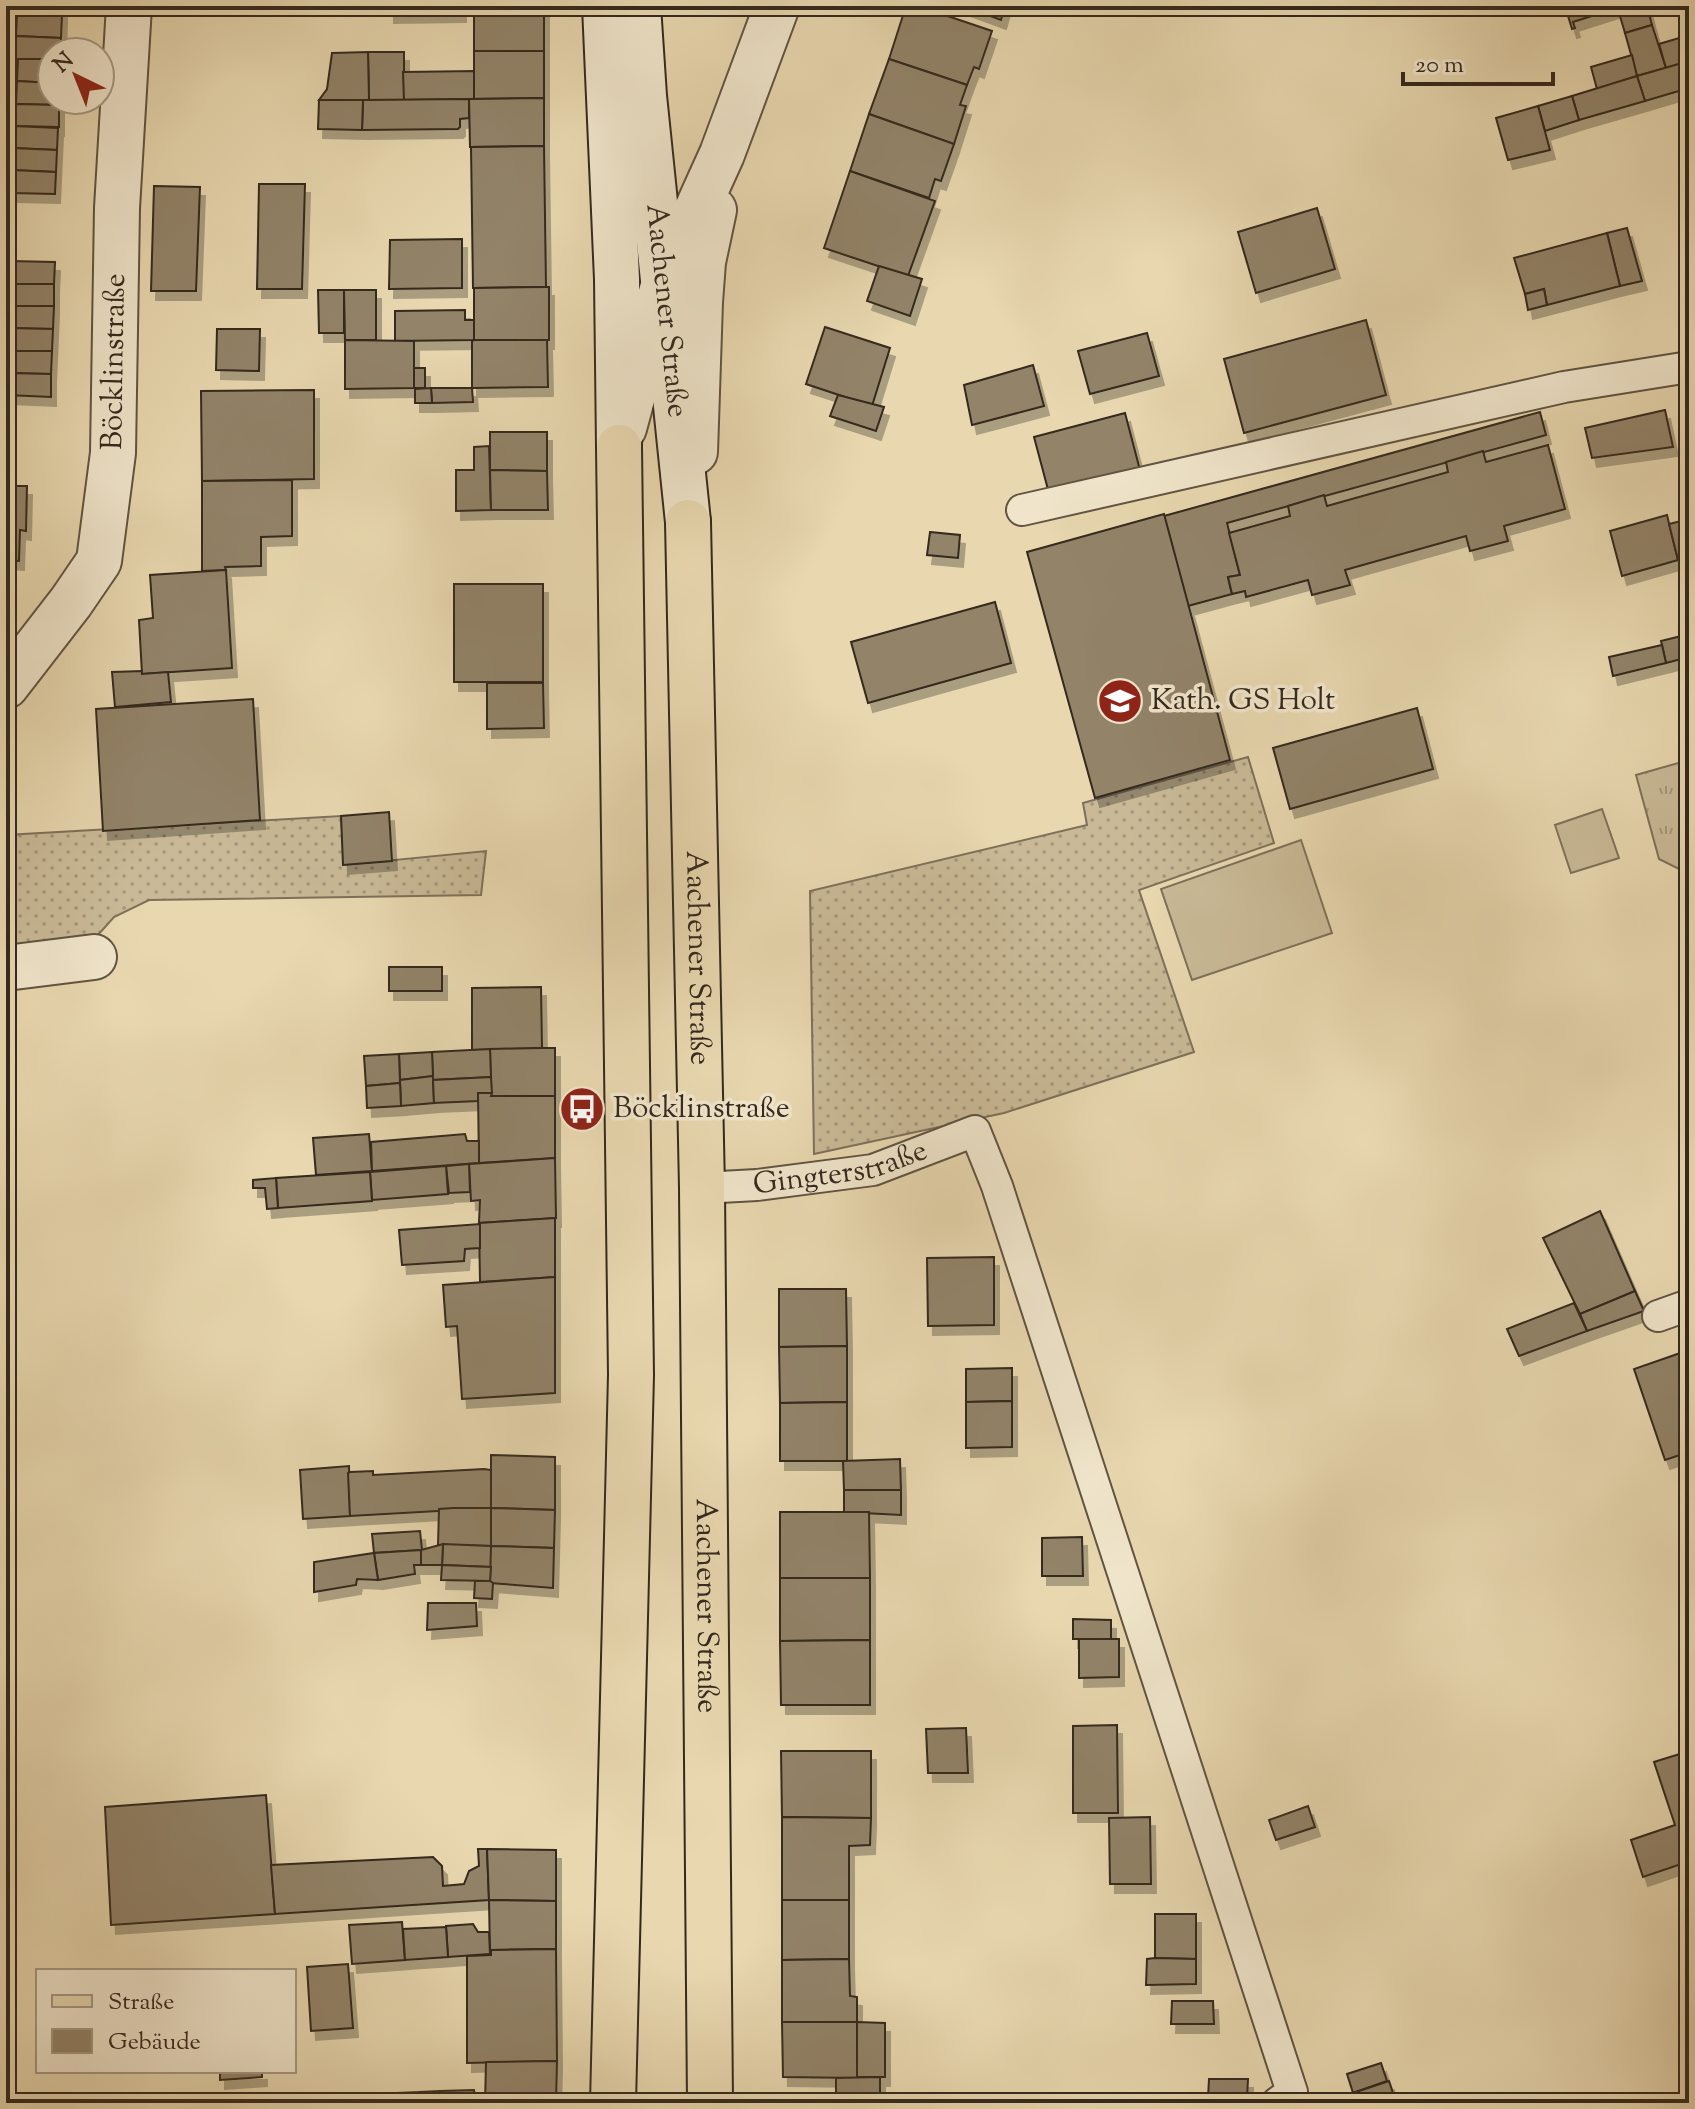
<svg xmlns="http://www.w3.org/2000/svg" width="1695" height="2109" font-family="'Sorts Mill Goudy',serif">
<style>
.grass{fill:url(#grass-dots);stroke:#7e715a;stroke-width:2}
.park{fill:url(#park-tufts);stroke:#7e715a;stroke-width:2}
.pitch{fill:#c9b996;stroke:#7e715a;stroke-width:2}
.building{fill:#928369;stroke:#34291e;stroke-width:2;filter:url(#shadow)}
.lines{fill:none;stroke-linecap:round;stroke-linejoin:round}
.service-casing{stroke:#615442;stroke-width:34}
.pedestrian-casing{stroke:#615442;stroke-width:48}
.minor-casing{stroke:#615442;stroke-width:48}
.tertiary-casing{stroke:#615442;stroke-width:48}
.secondary-casing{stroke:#34291e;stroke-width:48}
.primary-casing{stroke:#34291e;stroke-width:48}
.service{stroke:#f0e5cb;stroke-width:30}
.pedestrian{stroke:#f0e5cb;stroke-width:44}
.minor{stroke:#f0e5cb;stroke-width:44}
.tertiary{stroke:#f0e5cb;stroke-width:44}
.secondary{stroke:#f0e5cb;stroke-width:44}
.primary{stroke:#e8d7af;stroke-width:44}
.labels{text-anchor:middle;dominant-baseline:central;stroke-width:7;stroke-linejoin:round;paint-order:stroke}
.street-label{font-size:30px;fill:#34291e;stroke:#f0e5cb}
.poi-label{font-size:30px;fill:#34291e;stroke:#f0e5cb;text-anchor:start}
</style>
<defs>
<pattern id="grass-dots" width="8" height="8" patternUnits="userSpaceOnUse" patternTransform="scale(2)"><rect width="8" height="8" fill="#c9b996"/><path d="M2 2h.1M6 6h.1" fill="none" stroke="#a4967a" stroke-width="1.8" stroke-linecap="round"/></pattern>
<pattern id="park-tufts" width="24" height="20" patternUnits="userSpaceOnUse" patternTransform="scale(2)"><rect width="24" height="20" fill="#c9b996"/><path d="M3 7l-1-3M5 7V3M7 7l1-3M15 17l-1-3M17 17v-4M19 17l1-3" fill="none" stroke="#a4967a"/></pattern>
<filter id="shadow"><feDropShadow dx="5" dy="9" stdDeviation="0" flood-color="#0004"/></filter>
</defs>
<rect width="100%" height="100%" fill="#e8d7af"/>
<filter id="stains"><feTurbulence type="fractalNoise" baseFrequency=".0025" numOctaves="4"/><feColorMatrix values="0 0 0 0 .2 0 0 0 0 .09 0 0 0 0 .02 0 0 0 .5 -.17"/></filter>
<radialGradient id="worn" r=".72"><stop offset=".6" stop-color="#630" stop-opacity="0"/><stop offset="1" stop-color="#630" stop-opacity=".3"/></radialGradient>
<g class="grass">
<polygon points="1248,757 1274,843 1139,890 1194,1052 1004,1113 814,1154 810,891 1087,825 1083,803"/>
<polygon points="341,816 344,865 486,851 481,895 149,900 114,917 89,945 6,947 6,835"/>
</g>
<polygon class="park" points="1689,760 1689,874 1659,859 1636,775"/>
<g class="pitch">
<polygon points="1602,809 1619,858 1571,873 1555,825"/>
<polygon points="1301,840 1332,933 1192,980 1161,889"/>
</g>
<g class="building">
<polygon points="62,6 62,15 17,14 17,6"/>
<polygon points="389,6 461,6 461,13 389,14"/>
<rect x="474" y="6" width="70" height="45"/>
<polygon points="906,6 918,6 992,31 979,69 974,67 967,85 889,59"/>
<polygon points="963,6 1005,6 1001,20"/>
<polygon points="1565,6 1617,6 1617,8 1573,22 1575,28 1572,29"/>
<polygon points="1617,6 1647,6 1652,25 1625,33"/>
<polygon points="6,7 17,7 15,78 6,78"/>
<polygon points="17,14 62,15 61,38 16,36"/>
<polygon points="1652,25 1666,68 1637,76 1625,33"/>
<polygon points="1689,35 1689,61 1666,68 1659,44"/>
<polygon points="16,36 61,38 61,52 52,52 52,59 15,59"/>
<polygon points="474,51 544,51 544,98 474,99"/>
<polygon points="368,52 404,52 404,100 369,100"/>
<polygon points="368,52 369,100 319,100 327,89 332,53"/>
<polygon points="1632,55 1637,76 1597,89 1591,67"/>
<polygon points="18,59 52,59 52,83 17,81"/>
<polygon points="889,59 967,85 960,105 966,106 954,144 869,114"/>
<polygon points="1689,61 1689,88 1645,101 1637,76"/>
<polygon points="474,71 474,99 404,100 403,72"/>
<polygon points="1637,76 1645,101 1579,120 1572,96"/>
<polygon points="17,81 52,83 52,100 60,100 59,105 16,104"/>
<polygon points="1572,96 1579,120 1545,131 1538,106"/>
<polygon points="544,98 544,146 470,147 469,99"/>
<polygon points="469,99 469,118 460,119 460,127 458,129 362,130 363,100"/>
<polygon points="319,100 363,100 362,130 318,129"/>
<polygon points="16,104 59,105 59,127 15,126"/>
<polygon points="1538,106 1550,150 1508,160 1496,118"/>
<polygon points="869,114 954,144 941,181 935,179 929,198 850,171"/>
<polygon points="13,126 58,128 57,150 12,148"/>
<polygon points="544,146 546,287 473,288 471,147"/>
<polygon points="12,148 57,150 56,172 11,170"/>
<polygon points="11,170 56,172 55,194 11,193"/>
<polygon points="850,171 935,201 908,276 824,248"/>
<polygon points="259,184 305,184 302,289 257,289"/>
<polygon points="154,186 200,187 196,291 151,291"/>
<polygon points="1317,208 1335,269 1256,293 1238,232"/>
<polygon points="1627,228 1642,281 1620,286 1607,233"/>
<polygon points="1607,233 1620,286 1547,305 1544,289 1525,294 1514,258"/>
<polygon points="462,239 462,288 389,289 390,240"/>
<polygon points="6,253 10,253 10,261 7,347"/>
<polygon points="10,261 55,262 54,284 10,284"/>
<polygon points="879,266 922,279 910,316 867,301"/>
<polygon points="10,284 54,284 54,306 9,306"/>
<polygon points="546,287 549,287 549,340 474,340 474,288"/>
<polygon points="1544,289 1547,305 1528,310 1525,294"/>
<polygon points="318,290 344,290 344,333 319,333"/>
<polygon points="344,290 376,290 376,340 345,340"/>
<polygon points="9,306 54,306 53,329 9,328"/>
<polygon points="465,310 465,320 474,320 474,340 395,341 395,311"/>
<polygon points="1366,320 1386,395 1244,433 1224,359"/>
<polygon points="825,327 890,348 872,406 806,384"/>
<polygon points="8,328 53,329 52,351 8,351"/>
<polygon points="217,329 260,329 259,371 216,370"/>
<polygon points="1147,333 1159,376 1090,394 1078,351"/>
<polygon points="345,340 414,341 414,388 345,389"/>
<polygon points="474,340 547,340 548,387 472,388 472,341"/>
<polygon points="8,351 52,351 51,374 7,373"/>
<polygon points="1033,365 1044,406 972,425 964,385"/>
<rect x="414" y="368" width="11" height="20"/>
<polygon points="7,373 51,374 51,397 6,395"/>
<polygon points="431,388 472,388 473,402 432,403"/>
<polygon points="431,388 432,403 415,403 415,389"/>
<polygon points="314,390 314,479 202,481 201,391"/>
<polygon points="838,395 884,407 876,431 830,416"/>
<polygon points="1665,410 1673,447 1592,458 1585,428"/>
<polygon points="1540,412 1546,435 1227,523 1240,575 1228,577 1232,594 1188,606 1164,516"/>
<polygon points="1125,413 1141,474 1050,497 1034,437"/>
<polygon points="490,432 547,432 547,471 490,470"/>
<polygon points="1548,445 1565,509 1504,526 1508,541 1470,551 1466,536 1345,570 1350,585 1312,595 1308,580 1246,597 1245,591 1232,594 1228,577 1240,575 1229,533 1290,516 1288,506 1324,495 1327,506 1448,472 1446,462 1483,451 1486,462"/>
<polygon points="489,446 491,510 456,511 456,470 474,470 474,447"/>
<polygon points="490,470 547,471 548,510 491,510"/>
<polygon points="292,480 292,536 261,537 261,566 225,567 226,570 202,571 202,481"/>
<polygon points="6,486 27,486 26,531 20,530 19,561 6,560"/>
<polygon points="1164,514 1230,760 1095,798 1027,552"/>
<polygon points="1667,515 1678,560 1622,576 1610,531"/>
<polygon points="1689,519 1689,558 1678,560 1669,524"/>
<polygon points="930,532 960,535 958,558 927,555"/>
<polygon points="226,570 232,668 142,674 139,620 153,618 150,575"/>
<rect x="454" y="584" width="89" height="98"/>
<polygon points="995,602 1011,663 868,703 851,642"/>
<polygon points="1689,634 1689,657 1666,663 1661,641"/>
<polygon points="1662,645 1666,663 1613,676 1609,657"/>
<polygon points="142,671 142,674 168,672 171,702 115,707 112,672"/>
<polygon points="487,683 543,683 544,728 487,729"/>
<polygon points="253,699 260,820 103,831 96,709"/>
<polygon points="1417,708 1433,769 1290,809 1273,748"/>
<polygon points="389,812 392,861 343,865 341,816"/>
<rect x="389" y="967" width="53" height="24"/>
<polygon points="541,987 542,1048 472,1050 472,988"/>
<polygon points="542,1048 555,1048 555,1096 491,1096 490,1049"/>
<polygon points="490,1049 491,1077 433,1080 432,1052"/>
<polygon points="432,1052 433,1076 400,1080 399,1054"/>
<polygon points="399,1054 400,1083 366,1086 364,1056"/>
<polygon points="433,1076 434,1103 401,1106 400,1080"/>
<polygon points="491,1077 492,1093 478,1093 478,1101 434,1103 433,1080"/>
<polygon points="400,1083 401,1106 367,1108 366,1086"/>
<polygon points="478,1093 492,1093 491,1096 555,1096 555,1158 479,1163"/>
<polygon points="369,1134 372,1171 316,1175 313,1138"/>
<polygon points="465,1134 467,1141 479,1141 479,1163 372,1171 371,1142"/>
<polygon points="555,1158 556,1218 479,1223 480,1200 471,1201 469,1164"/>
<polygon points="469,1164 470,1192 449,1193 446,1166"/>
<polygon points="446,1166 448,1194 372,1200 370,1172"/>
<polygon points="370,1172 372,1201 278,1208 276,1178"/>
<polygon points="276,1178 278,1208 267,1209 265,1188 253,1188 253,1180"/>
<polygon points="1600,1211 1635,1291 1580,1314 1543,1238"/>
<polygon points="555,1218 555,1277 480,1282 479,1223"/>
<polygon points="480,1224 480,1248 465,1249 464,1261 402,1265 399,1230"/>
<polygon points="994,1257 994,1325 928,1326 927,1258"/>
<polygon points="555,1277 555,1393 462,1399 457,1326 446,1327 443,1285"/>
<polygon points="779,1289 846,1289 847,1346 779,1347"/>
<polygon points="1635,1291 1644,1311 1587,1331 1580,1314"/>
<polygon points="1574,1303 1587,1331 1519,1356 1507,1329"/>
<polygon points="847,1346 847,1402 780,1403 779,1347"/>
<polygon points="1689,1350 1689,1452 1665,1460 1634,1369"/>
<polygon points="1012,1368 1012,1401 966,1402 966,1369"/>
<polygon points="1012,1401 1012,1447 966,1448 966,1402"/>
<polygon points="847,1402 847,1461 780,1461 780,1403"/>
<polygon points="491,1455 555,1457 555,1510 491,1508"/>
<polygon points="900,1459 901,1490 844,1490 843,1461"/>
<polygon points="349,1466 350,1516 303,1519 300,1470"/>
<polygon points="484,1469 491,1470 491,1508 350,1516 348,1473 350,1472 373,1471 373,1475"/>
<polygon points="844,1490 901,1490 901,1515 844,1512"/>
<polygon points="453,1508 491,1508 491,1546 438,1545 439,1509"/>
<polygon points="491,1508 555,1510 554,1548 491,1546"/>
<polygon points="780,1512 869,1512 870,1578 780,1578"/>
<polygon points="420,1531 422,1550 374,1553 372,1534"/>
<polygon points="1082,1537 1083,1576 1042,1576 1042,1538"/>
<polygon points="443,1544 491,1546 491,1567 442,1565"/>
<polygon points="443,1544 442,1565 421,1565 421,1550"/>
<polygon points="491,1546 554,1548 553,1588 490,1583"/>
<polygon points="421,1550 421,1565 414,1565 415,1574 378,1580 374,1553"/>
<polygon points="374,1553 378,1580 357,1579 356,1585 314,1592 314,1562"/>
<polygon points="442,1565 491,1567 490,1581 441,1580"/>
<polygon points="780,1578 870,1578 870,1640 780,1641"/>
<polygon points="475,1581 490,1581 493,1583 492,1599 474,1598"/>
<polygon points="428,1603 476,1603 477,1626 427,1630"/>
<polygon points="1073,1619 1111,1620 1111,1639 1073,1639"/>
<polygon points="1079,1639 1119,1639 1119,1677 1079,1678"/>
<polygon points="870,1640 870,1705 781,1705 780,1641"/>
<polygon points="1117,1725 1118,1813 1073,1813 1073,1726"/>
<polygon points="966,1728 968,1773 928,1773 926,1729"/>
<polygon points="781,1751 871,1751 871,1818 782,1817"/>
<polygon points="1689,1751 1689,1869 1687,1862 1643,1877 1631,1840 1675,1825 1654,1762"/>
<polygon points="266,1795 275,1914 111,1925 105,1807"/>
<polygon points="1308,1806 1315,1827 1276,1840 1269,1820"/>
<polygon points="782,1817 871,1818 870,1845 849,1846 849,1900 782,1900"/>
<polygon points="1150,1817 1151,1884 1110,1884 1109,1818"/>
<polygon points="478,1849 487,1849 489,1900 275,1914 271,1865 433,1857 442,1866 443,1886 464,1884 469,1871 479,1866"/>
<polygon points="487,1849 556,1850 556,1901 489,1900"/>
<polygon points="489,1900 556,1901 556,1949 491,1950 490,1954"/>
<polygon points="782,1900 849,1900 849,1959 782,1960"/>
<polygon points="1155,1914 1196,1914 1196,1959 1155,1958"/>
<polygon points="402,1922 405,1960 352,1964 349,1925"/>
<polygon points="473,1924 478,1932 489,1932 490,1954 448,1957 446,1926"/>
<polygon points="446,1927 448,1957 405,1960 403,1929"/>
<polygon points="556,1949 557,2061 467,2063 467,1956 491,1955 491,1950"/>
<polygon points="1155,1958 1196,1959 1196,1984 1146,1985 1147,1959"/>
<polygon points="849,1959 850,1996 857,1997 857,2022 782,2022 782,1960"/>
<polygon points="348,1964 353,2028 311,2031 307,1967"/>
<polygon points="1172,2001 1213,2001 1214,2024 1171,2024"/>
<polygon points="782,2022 857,2022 857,2078 783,2077"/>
<polygon points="857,2022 885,2023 885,2077 857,2077"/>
<polygon points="557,2061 556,2103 485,2103 486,2062"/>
<polygon points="1381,2063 1387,2081 1353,2093 1347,2074"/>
<polygon points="220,2071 262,2071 262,2077 220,2080"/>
<polygon points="880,2077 880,2100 836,2100 836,2078"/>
<polygon points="1209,2079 1248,2079 1247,2099 1208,2098"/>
<polygon points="1389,2081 1396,2102 1356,2103 1353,2093"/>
<polygon points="474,2090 475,2096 485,2095 485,2103 441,2103 440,2091"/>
<polygon points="440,2091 441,2103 421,2103 420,2092"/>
<polygon points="420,2092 421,2103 396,2103 396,2093"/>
</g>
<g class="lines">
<g class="service-casing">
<g id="service">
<polyline points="1022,510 1564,387 1689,367"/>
<path id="s1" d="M702,1188l55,-3 116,-15 102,-39 22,55 295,906 -15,11"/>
<polyline points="1658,1316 1689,1305"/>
</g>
</g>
<g class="pedestrian-casing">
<polyline id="pedestrian" points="6,968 94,957"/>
</g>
<g class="minor-casing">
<g id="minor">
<path id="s2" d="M6,686l65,-84 28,-41 14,-108 4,-245 12,-202"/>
</g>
</g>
<g class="tertiary-casing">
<g id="tertiary">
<polyline points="624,428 664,282 722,154 777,6"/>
<polyline points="695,452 700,302 703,262 714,210"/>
</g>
</g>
<g class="secondary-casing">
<g id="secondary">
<polyline points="605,6 617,279 619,447"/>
<path id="s3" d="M638,6l6,90 44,426"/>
</g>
</g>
<g class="primary-casing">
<g id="primary">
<path id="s4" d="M688,522l14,666 8,915"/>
<polyline points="613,2103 631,1375 619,447"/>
</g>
</g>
<use href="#service" class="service"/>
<use href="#pedestrian" class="pedestrian"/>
<use href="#minor" class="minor"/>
<use href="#tertiary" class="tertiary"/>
<use href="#secondary" class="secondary"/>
<use href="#primary" class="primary"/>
</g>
<defs>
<g id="school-disc" transform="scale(2.3)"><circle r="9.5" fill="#8f2418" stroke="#f0e5cb"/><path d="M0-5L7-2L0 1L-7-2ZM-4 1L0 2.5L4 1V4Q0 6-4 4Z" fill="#fff"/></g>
<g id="bus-disc" transform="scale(2.3)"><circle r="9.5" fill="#8f2418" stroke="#f0e5cb"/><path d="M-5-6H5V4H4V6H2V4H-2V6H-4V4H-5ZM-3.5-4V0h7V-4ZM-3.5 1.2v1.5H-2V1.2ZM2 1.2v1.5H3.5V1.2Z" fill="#fff"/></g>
</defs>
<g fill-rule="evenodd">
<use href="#school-disc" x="1120" y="701"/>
<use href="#bus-disc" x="582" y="1109"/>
</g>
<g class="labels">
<g class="street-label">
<text stroke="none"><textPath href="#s3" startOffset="306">Aachener Straße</textPath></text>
<text stroke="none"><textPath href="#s2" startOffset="356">Böcklinstraße</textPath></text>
<text stroke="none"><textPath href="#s4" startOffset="436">Aachener Straße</textPath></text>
<text stroke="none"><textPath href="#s1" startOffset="140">Gingterstraße</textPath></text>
<text stroke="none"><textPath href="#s4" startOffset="1084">Aachener Straße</textPath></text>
</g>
<g class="poi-label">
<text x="1151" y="701">Kath. GS Holt</text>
<text x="613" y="1109">Böcklinstraße</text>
</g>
</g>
<rect width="1695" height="2109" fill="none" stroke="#e8d7af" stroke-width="32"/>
<rect x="8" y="8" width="1679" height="2093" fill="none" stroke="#34291e" stroke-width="4"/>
<rect x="16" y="16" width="1663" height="2077" fill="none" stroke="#34291e" stroke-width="2"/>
<rect x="36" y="1969" width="260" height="104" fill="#f0e5cb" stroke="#a59a86" stroke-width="2"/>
<rect x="52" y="1995" width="40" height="12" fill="#e8d7af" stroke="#a59a86" stroke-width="2"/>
<text x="108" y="2009" font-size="24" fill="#34291e">Straße</text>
<rect x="52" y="2029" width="40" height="24" fill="#928369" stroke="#a59a86" stroke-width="2"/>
<text x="108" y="2049" font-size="24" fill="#34291e">Gebäude</text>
<g transform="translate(76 76) rotate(317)"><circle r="38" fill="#f0e5cb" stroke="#a59a86" stroke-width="2"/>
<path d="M0-6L14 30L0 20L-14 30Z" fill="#8f2418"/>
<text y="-12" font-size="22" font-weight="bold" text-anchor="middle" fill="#34291e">N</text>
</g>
<path d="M1403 72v12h150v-12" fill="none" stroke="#34291e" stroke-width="4"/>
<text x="1415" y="72" font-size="24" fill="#34291e" stroke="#f0e5cb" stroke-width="6" paint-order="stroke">20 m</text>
<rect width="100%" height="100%" filter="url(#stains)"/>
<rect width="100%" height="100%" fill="url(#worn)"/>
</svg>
